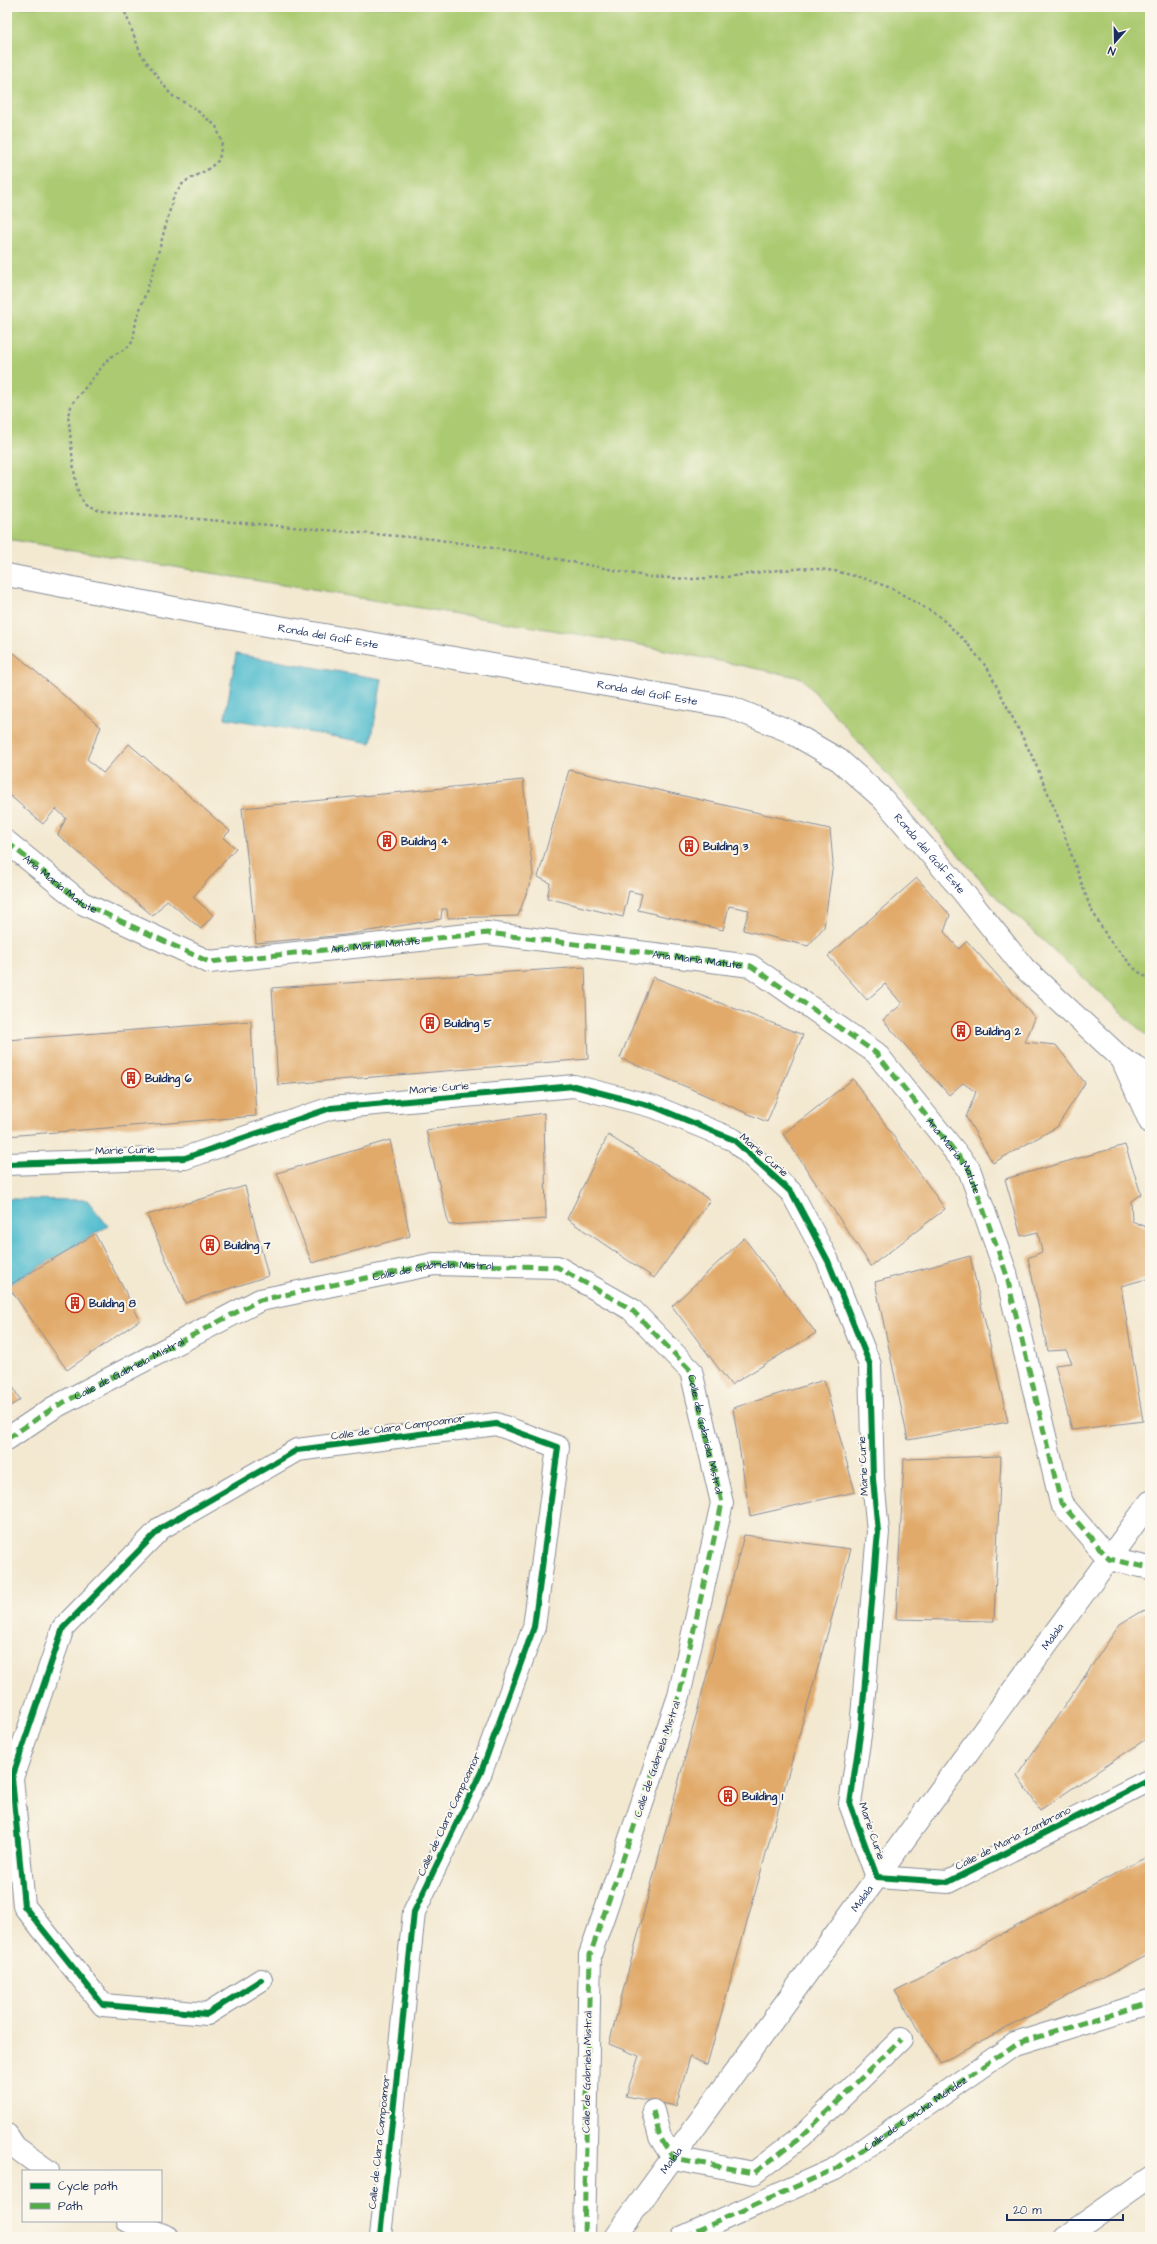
<svg xmlns="http://www.w3.org/2000/svg" width="1157" height="2244" font-family="'Architects Daughter',sans-serif">
<style>
.green{fill:#abca71;stroke:#637c68}
.water{fill:#53bdcf;stroke:#377696}
.building{fill:#e1aa6b}
.lines{fill:none;stroke-linecap:round;stroke-linejoin:round}
.minor-casing{stroke:#878c97;stroke-width:24}
.path{stroke:#878c97;stroke-width:2.5;stroke-dasharray:3 3;stroke-linecap:butt}
.minor{stroke:#fff;stroke-width:22}
.quiet{stroke:#52ab49;stroke-width:5;stroke-dasharray:10 5;stroke-linecap:butt}
.cycleway-casing{stroke:#fbf7ec;stroke-width:8}
.cycleway{stroke:#00873e;stroke-width:6}
.labels{text-anchor:middle;dominant-baseline:central;stroke-width:4;stroke-linejoin:round;paint-order:stroke}
.street-label{font-size:11px;fill:#1b2f5e;stroke:#fbf7ec}
.poi-label{font-size:11px;font-weight:bold;fill:#1b2f5e;stroke:#fbf7ec;text-anchor:start}
</style>
<rect width="100%" height="100%" fill="#fbf7ec"/>
<filter id="ink" filterUnits="userSpaceOnUse"><feTurbulence type="fractalNoise" baseFrequency=".025" numOctaves="2"/><feDisplacementMap in="SourceGraphic" scale="8" xChannelSelector="R" yChannelSelector="G"/><feConvolveMatrix kernelMatrix="1 2 1 2 8 2 1 2 1" color-interpolation-filters="sRGB"/></filter>
<filter id="wash" filterUnits="userSpaceOnUse"><feTurbulence type="fractalNoise" baseFrequency=".012" numOctaves="4" result="noise"/><feDisplacementMap in="SourceGraphic" scale="16" xChannelSelector="R" yChannelSelector="G"/><feGaussianBlur stdDeviation="0.9" result="paint"/><feColorMatrix in="noise" values="0 0 0 0 0 0 0 0 0 0 0 0 0 0 0 0 0 1.4 0 .05"/><feComposite in="paint" operator="in"/></filter>
<g filter="url(#wash)">
<rect width="100%" height="100%" fill="#f3e8d0"/>
<polygon class="green" points="7,7 1150,7 1150,1039 996,897 802,678 636,644 7,539"/>
<g class="water">
<polygon points="236,654 382,679 371,743 225,718"/>
<polygon points="7,1199 87,1200 108,1226 8,1286"/>
</g>
<g id="blocks">
<g class="building">
<polygon points="14,653 101,727 87,759 103,773 129,744 230,831 223,838 236,848 193,897 213,915 201,929 167,900 153,916 58,835 66,818 56,809 43,824 7,793 7,657"/>
<polygon points="569,770 830,829 833,863 824,927 808,946 743,930 749,910 729,906 723,930 638,910 642,894 629,891 623,917 547,898 550,883 538,877"/>
<polygon points="523,780 533,875 518,916 448,918 447,909 442,909 441,919 345,935 256,943 242,808"/>
<polygon points="917,878 950,915 944,932 959,949 967,941 1035,1018 1025,1042 1056,1045 1085,1083 1057,1127 993,1163 966,1117 976,1092 963,1083 949,1095 883,1020 902,1004 885,984 867,1000 828,956"/>
<polygon points="585,967 588,1059 278,1085 272,988"/>
<polygon points="653,977 803,1035 767,1122 620,1058"/>
<polygon points="251,1021 256,1116 7,1136 7,1040"/>
<polygon points="853,1079 945,1209 871,1266 783,1134"/>
<polygon points="544,1113 546,1219 449,1225 426,1130"/>
<polygon points="608,1135 710,1200 654,1278 567,1219"/>
<polygon points="390,1140 410,1236 312,1263 277,1173"/>
<polygon points="1125,1145 1141,1194 1131,1201 1132,1221 1146,1227 1150,1255 1150,1278 1121,1286 1143,1421 1072,1430 1055,1365 1072,1363 1066,1350 1048,1351 1028,1258 1042,1252 1038,1232 1021,1236 1005,1179"/>
<polygon points="245,1186 268,1276 185,1303 147,1215"/>
<polygon points="95,1234 140,1320 67,1370 8,1286"/>
<polygon points="744,1238 816,1333 731,1385 672,1306"/>
<polygon points="970,1256 1008,1422 908,1440 875,1282"/>
<polygon points="7,1375 20,1400 7,1408"/>
<polygon points="824,1380 855,1492 750,1516 733,1408"/>
<polygon points="1001,1456 994,1621 896,1619 904,1459"/>
<polygon points="744,1535 851,1549 707,2065 690,2057 676,2106 626,2096 639,2056 609,2044"/>
<polygon points="1150,1611 1150,1739 1143,1741 1040,1810 1017,1776 1120,1624 1140,1612"/>
<polygon points="1150,1855 1150,1953 940,2063 895,1991"/>
</g>
</g>
</g>
<g filter="url(#ink)">
<use href="#blocks" fill-opacity="0" stroke="#878c97" stroke-width="1"/>
<g class="lines">
<g class="minor-casing">
<g id="minor">
<path id="s1" d="M7,575l198,39 525,93 59,24 50,29 43,38 77,89 65,81 98,91 28,17"/>
<path id="s2" d="M7,842l75,61 127,59 278,-29 264,33 125,87 93,116 37,104 55,230 48,56 41,9"/>
<polyline points="1122,1059 1150,1122"/>
<polyline points="7,1164 185,1158 331,1108 574,1086 655,1107 734,1140 792,1193 828,1261 870,1365 873,1479 878,1532 861,1728 850,1804 877,1877 948,1882 1150,1780"/>
<path id="s3" d="M7,1439l46,-31 207,-108 174,-36 123,3 74,42 60,62 31,132 -43,193 -89,259 -6,282"/>
<polyline points="261,1980 207,2014 103,2005 24,1906 12,1778 63,1628 161,1528 297,1450 496,1424 558,1447 534,1627 481,1772 414,1912 380,2237"/>
<polyline points="653,2111 660,2137 673,2158 754,2173 801,2137 901,2039"/>
<polyline points="7,2135 15,2147 48,2171"/>
<polyline points="128,2221 168,2237"/>
<path id="s4" d="M615,2237l535,-735"/>
<path id="s5" d="M683,2237l152,-68 180,-125 135,-42"/>
<polyline points="1065,2237 1150,2177"/>
</g>
</g>
<path class="path" d="M123,7l18,47 30,41 23,13 22,18 6,16 -3,18 -12,10 -23,12 -10,13 -21,77 -17,49 -3,20 -5,6 -19,11 -37,46 -4,11 1,8c2,15 5,71 14,80 5,5 14,7 20,8l330,28 93,14 124,24 42,2 35,-2 41,-6 42,-3 25,3 28,7 28,10 48,28 27,26 22,27 46,91 24,57 32,90 19,33 26,29 15,11"/>
<use href="#minor" class="minor"/>
<g class="quiet">
<polyline points="7,842 82,903 209,962 487,933 751,966 876,1053 969,1169 1006,1273 1061,1503 1109,1559 1150,1568"/>
<polyline points="7,1439 53,1408 260,1300 434,1264 557,1267 631,1309 691,1371 722,1503 679,1696 590,1955 584,2237"/>
<polyline points="653,2111 660,2137 673,2158 754,2173 801,2137 901,2039"/>
<polyline points="683,2237 835,2169 1015,2044 1150,2002"/>
</g>
<g class="cycleway-casing">
<g id="cycleway">
<polyline points="7,1164 185,1158 331,1108 574,1086 655,1107 734,1140 792,1193 828,1261 870,1365 873,1479 878,1532 861,1728 850,1804 877,1877 948,1882 1150,1780"/>
<polyline points="261,1980 207,2014 103,2005 24,1906 12,1778 63,1628 161,1528 297,1450 496,1424 558,1447 534,1627 481,1772 414,1912 380,2237"/>
</g>
</g>
<use href="#cycleway" class="cycleway"/>
</g>
</g>
<defs>
<g id="building-ring" transform="scale(1)"><circle r="9.5" fill="#fbf7ec" stroke="#c8321e" stroke-width="1.5"/><path d="M-4-6H4V6H1V3H-1V6H-4ZM-2.5-4.3h1.7v1.8h-1.7ZM.8-4.3h1.7v1.8H.8ZM-2.5-1h1.7V.8h-1.7ZM.8-1h1.7V.8H.8Z" fill="#c8321e"/></g>
</defs>
<g fill-rule="evenodd">
<use href="#building-ring" x="387" y="841"/>
<use href="#building-ring" x="689" y="846"/>
<use href="#building-ring" x="430" y="1023"/>
<use href="#building-ring" x="961" y="1031"/>
<use href="#building-ring" x="131" y="1078"/>
<use href="#building-ring" x="210" y="1245"/>
<use href="#building-ring" x="75" y="1303"/>
<use href="#building-ring" x="728" y="1796"/>
</g>
<g class="labels">
<g class="street-label">
<text stroke="none"><textPath href="#s1" startOffset="327">Ronda del Golf Este</textPath></text>
<text stroke="none"><textPath href="#s1" startOffset="651">Ronda del Golf Este</textPath></text>
<text stroke="none"><textPath href="#s1" startOffset="987">Ronda del Golf Este</textPath></text>
<text stroke="none"><textPath href="#s2" startOffset="68">Ana María Matute</textPath></text>
<text stroke="none"><textPath href="#s2" startOffset="404">Ana María Matute</textPath></text>
<text stroke="none"><textPath href="#s2" startOffset="728">Ana María Matute</textPath></text>
<text transform="translate(439 1088) rotate(-5)">Marie Curie</text>
<text transform="translate(125 1150) rotate(-2)">Marie Curie</text>
<text transform="translate(764 1155) rotate(41)">Marie Curie</text>
<text stroke="none"><textPath href="#s2" startOffset="1064">Ana María Matute</textPath></text>
<text stroke="none"><textPath href="#s3" startOffset="465">Calle de Gabriela Mistral</textPath></text>
<text stroke="none"><textPath href="#s3" startOffset="141">Calle de Gabriela Mistral</textPath></text>
<text transform="translate(398 1427) rotate(-8)">Calle de Clara Campoamor</text>
<text stroke="none"><textPath href="#s3" startOffset="826">Calle de Gabriela Mistral</textPath></text>
<text transform="translate(863 1466) rotate(-93)">Marie Curie</text>
<text stroke="none"><textPath href="#s4" startOffset="743">Malala</textPath></text>
<text transform="translate(657 1759) rotate(-71)">Calle de Gabriela Mistral</text>
<text transform="translate(449 1814) rotate(-65)">Calle de Clara Campoamor</text>
<text transform="translate(872 1831) rotate(71)">Marie Curie</text>
<text transform="translate(1013 1838) rotate(-27)">Calle de María Zambrano</text>
<text stroke="none"><textPath href="#s4" startOffset="419">Malala</textPath></text>
<text transform="translate(587 2072) rotate(-89)">Calle de Gabriela Mistral</text>
<text stroke="none"><textPath href="#s5" startOffset="264">Calle de Concha Méndez</textPath></text>
<text transform="translate(379 2142) rotate(-84)">Calle de Clara Campoamor</text>
<text stroke="none"><textPath href="#s4" startOffset="95">Malala</textPath></text>
</g>
<g class="poi-label">
<text x="401" y="841">Building 4</text>
<text x="703" y="846">Building 3</text>
<text x="444" y="1023">Building 5</text>
<text x="975" y="1031">Building 2</text>
<text x="145" y="1078">Building 6</text>
<text x="224" y="1245">Building 7</text>
<text x="89" y="1303">Building 8</text>
<text x="742" y="1796">Building 1</text>
</g>
</g>
<rect width="1157" height="2244" fill="none" stroke="#fbf7ec" stroke-width="24"/>
<rect x="22" y="2170" width="140" height="52" fill="#fbf7ec" stroke="#a1a7b3"/>
<rect x="30" y="2183" width="20" height="6" fill="#00873e" stroke="#a1a7b3"/>
<text x="58" y="2190" font-size="12" fill="#1b2f5e">Cycle path</text>
<rect x="30" y="2203" width="20" height="6" fill="#52ab49" stroke="#a1a7b3"/>
<text x="58" y="2210" font-size="12" fill="#1b2f5e">Path</text>
<g transform="translate(1115 42) rotate(200)" stroke="#fbf7ec" stroke-width="3" paint-order="stroke">
<path d="M0-3L7 15L0 10L-7 15Z" fill="#1b2f5e"/>
<text y="-6" font-size="11" font-weight="bold" text-anchor="middle" fill="#1b2f5e">N</text>
</g>
<path d="M1007 2214v6h116v-6" fill="none" stroke="#1b2f5e" stroke-width="2"/>
<text x="1013" y="2214" font-size="12" fill="#1b2f5e" stroke="#fbf7ec" stroke-width="3" paint-order="stroke">20 m</text>
</svg>
